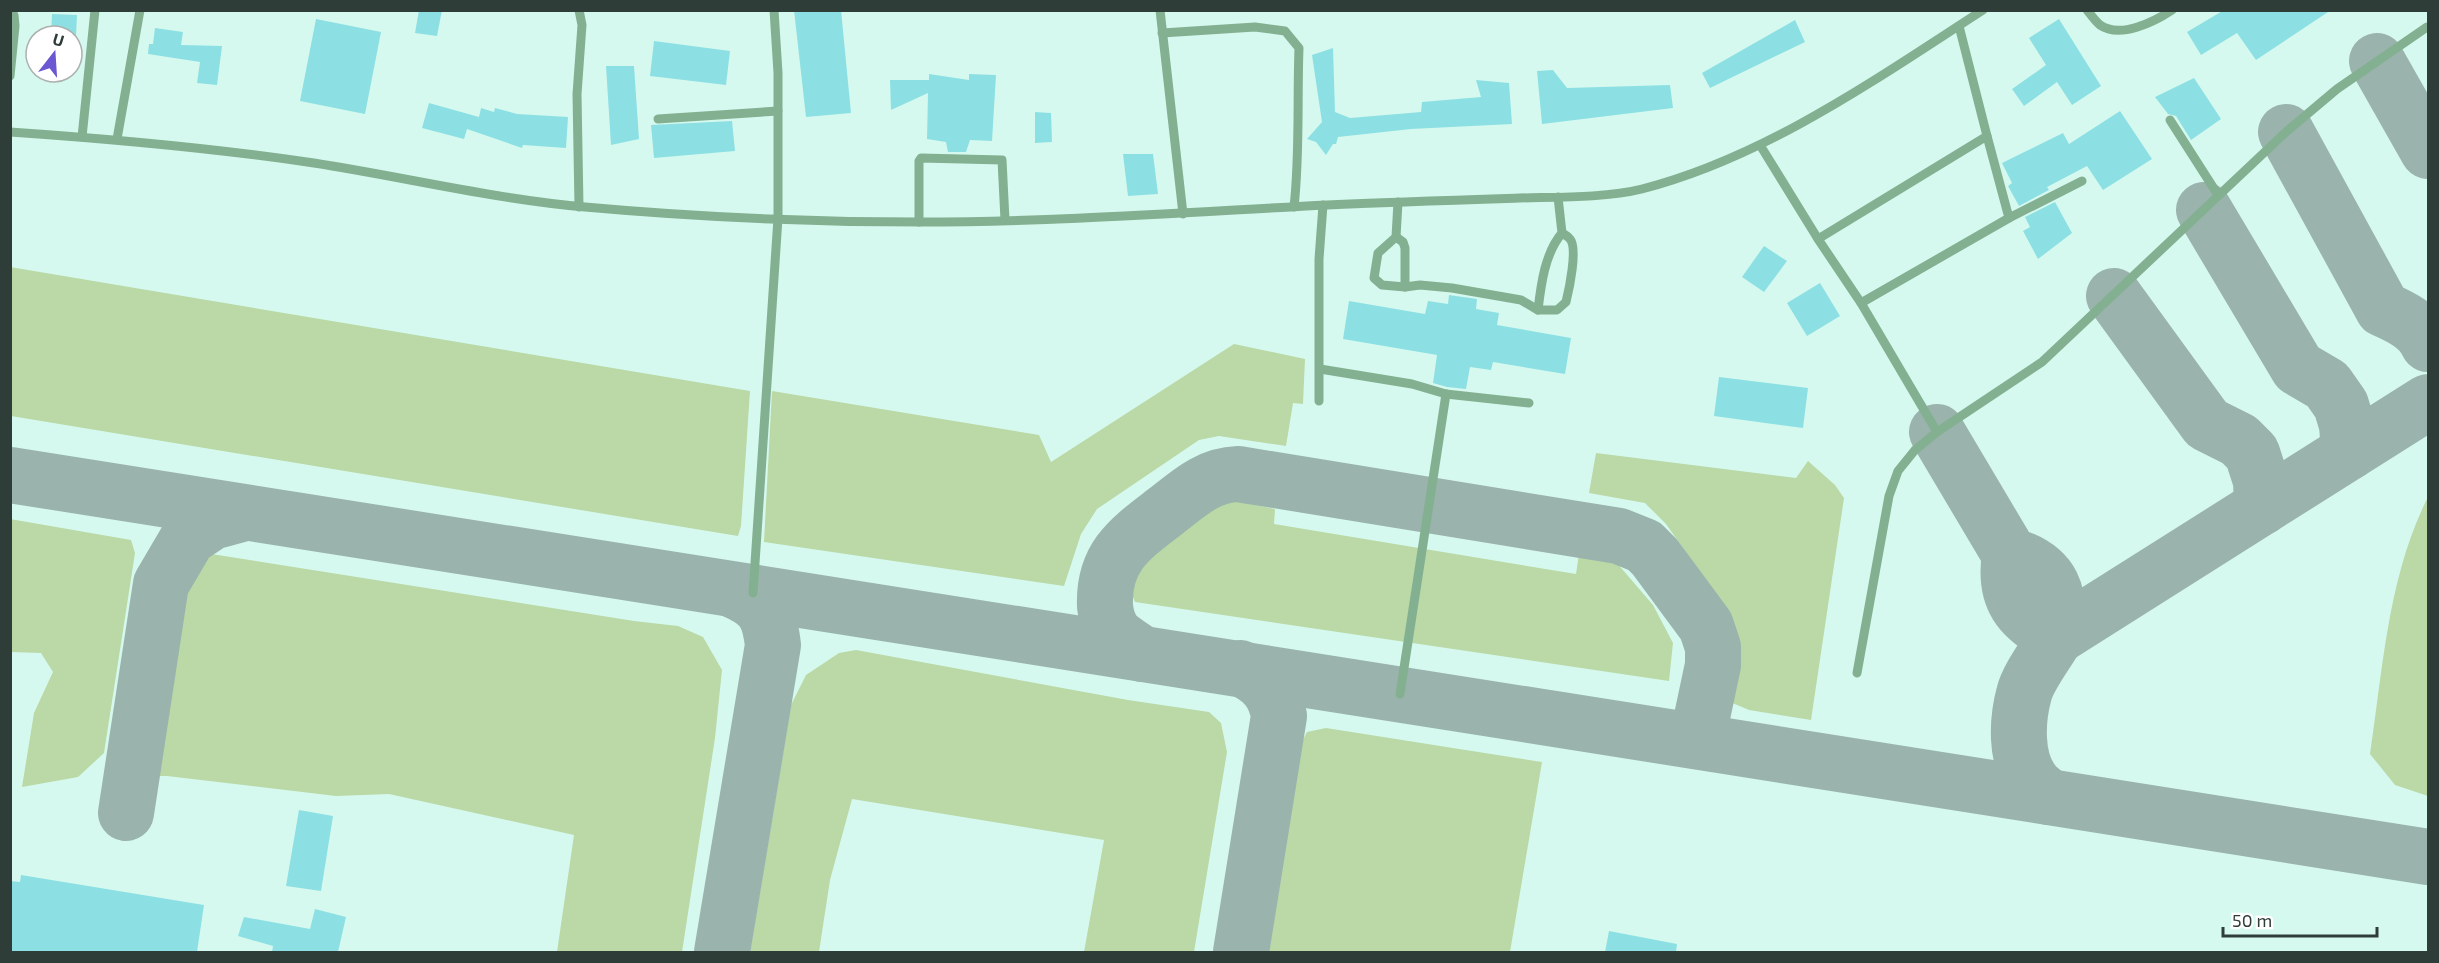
<svg xmlns="http://www.w3.org/2000/svg" width="2439" height="963" font-family="'Exo 2',sans-serif">
<style>
.green{fill:#bad9a6}
.lines{fill:none;stroke-linecap:round;stroke-linejoin:round}
.taxiway{stroke:#9ab4ad;stroke-width:56}
.building{fill:#8ce0e4}
.lane{stroke:#84b092;stroke-width:9}
</style>
<rect width="100%" height="100%" fill="#d6f9ef"/>
<g class="green">
<polygon points="10,267 750,391 741,526 738,536 11,416"/>
<polygon points="1234,344 1305,359 1303,404 1293,403 1286,446 1219,436 1199,440 1097,509 1081,534 1064,586 764,542 772,391 1039,435 1051,462"/>
<polygon points="1596,453 1796,478 1808,461 1835,485 1844,498 1811,720 1749,710 1730,702 1728,691 1735,633 1729,613 1666,524 1645,503 1589,493"/>
<path d="M1211,496l64,13 -1,15 302,50 3,-20 37,8 37,43 20,38 -4,38 -534,-79 -6,-15c16,-39 51,-64 82,-91z"/>
<path d="M2428,497v299l-33,-11 -25,-31c13,-86 18,-178 58,-257z"/>
<polygon points="10,519 131,540 135,553 104,753 78,777 22,787 34,713 53,672 41,653 11,652"/>
<polygon points="205,553 634,621 678,626 703,637 722,670 715,738 682,952 557,952 574,835 389,794 336,796 167,776 149,776 144,769 172,600 181,579"/>
<polygon points="856,650 1128,700 1209,712 1221,723 1227,752 1194,952 1084,952 1104,840 852,799 830,880 819,952 750,952 791,705 806,675 839,653"/>
<polygon points="1326,728 1542,762 1510,952 1268,952 1298,749 1307,732"/>
</g>
<g class="lines">
<g class="taxiway">
<polyline points="2377,61 2428,151"/>
<path d="M2286,132l97,177c18,8 37,17 45,35"/>
<polyline points="2204,210 2298,368 2327,385 2341,405 2347,425 2349,452"/>
<polyline points="2114,296 2207,424 2239,440 2252,453 2261,481 2262,507"/>
<path d="M1937,432l73,123c44,13 52,39 46,82l372,-235"/>
<polyline points="10,475 2428,857"/>
<path d="M2010,555c-7,43 10,63 46,82 -9,16 -28,40 -32,57 -7,26 -9,64 8,87 4,6 11,11 17,16"/>
<path d="M1142,654c-8,-6 -18,-12 -26,-19 -7,-8 -10,-19 -11,-29 -2,-50 26,-68 61,-95 23,-18 42,-36 72,-37l381,62 25,10 11,11 51,69 7,21v18l-11,52 1,13 13,14"/>
<path d="M1240,668c23,11 35,23 39,48l-38,236"/>
<polyline points="126,813 161,584 188,538 212,522 245,513"/>
<path d="M722,952l51,-307c-4,-33 -11,-42 -40,-55"/>
</g>
</g>
<g class="building">
<polygon points="419,10 442,10 437,36 415,33"/>
<polygon points="794,10 841,10 851,113 806,117"/>
<polygon points="2224,10 2331,10 2256,60 2237,33 2201,55 2187,32"/>
<polygon points="52,14 77,15 76,36 51,36"/>
<polygon points="316,19 381,32 365,114 300,101"/>
<polygon points="2059,19 2101,86 2072,105 2057,82 2024,106 2012,89 2046,65 2029,38"/>
<polygon points="1795,20 1805,42 1710,88 1702,73"/>
<polygon points="155,28 183,32 181,45 222,46 217,85 197,83 200,62 148,54 149,44 153,44"/>
<polygon points="654,41 730,51 726,85 650,76"/>
<polygon points="1333,48 1335,112 1350,118 1421,112 1422,102 1481,97 1476,80 1509,83 1512,124 1411,129 1338,137 1336,144 1333,144 1326,155 1316,142 1307,139 1322,122 1312,55"/>
<polygon points="606,66 634,66 639,139 611,145"/>
<polygon points="1553,70 1567,88 1670,85 1673,108 1542,124 1537,71"/>
<polygon points="929,74 969,80 969,74 996,75 992,141 970,140 966,152 948,152 946,142 927,139 928,93 891,110 890,80 929,80"/>
<polygon points="2194,78 2221,119 2191,140 2176,116 2168,114 2155,97"/>
<polygon points="429,103 479,117 481,108 494,112 495,108 517,114 568,117 566,148 523,145 522,148 467,129 464,139 422,128"/>
<polygon points="2120,111 2152,159 2103,190 2087,166 2047,187 2049,190 2019,206 2008,186 2012,183 2002,163 2063,133 2069,144"/>
<polygon points="1035,112 1051,113 1052,142 1035,143"/>
<polygon points="732,121 735,151 654,158 651,125"/>
<polygon points="1123,154 1153,154 1158,194 1128,196"/>
<polygon points="2055,202 2072,233 2038,259 2023,231 2030,227 2025,217"/>
<polygon points="1764,246 1787,261 1764,292 1742,277"/>
<polygon points="1820,283 1840,316 1807,336 1787,303"/>
<polygon points="1449,295 1477,299 1476,309 1499,313 1497,325 1571,338 1565,374 1493,362 1491,370 1470,367 1466,389 1447,387 1433,383 1437,355 1343,339 1349,301 1425,314 1428,301 1448,304"/>
<polygon points="1719,377 1808,388 1803,428 1714,416"/>
<polygon points="299,810 333,816 321,891 286,886"/>
<polygon points="21,875 204,905 197,952 10,952 10,881 20,882"/>
<polygon points="315,909 346,917 338,952 272,952 273,946 238,936 244,917 310,929"/>
<polygon points="1609,931 1677,944 1676,952 1605,952"/>
</g>
<g class="lines">
<g class="lane">
<polyline points="1160,10 1183,214"/>
<path d="M2087,10c4,5 8,11 13,15 20,14 54,-3 72,-15"/>
<polyline points="10,13 14,15 15,26 10,76"/>
<path d="M1162,33l93,-6 30,4 14,17c-2,53 1,106 -5,159"/>
<polyline points="658,119 778,111"/>
<polyline points="2170,120 2218,195"/>
<path d="M10,132c102,7 203,16 304,31 90,14 180,36 271,44 111,10 224,15 335,15 136,0 272,-10 407,-17 64,-3 129,-5 193,-7 37,-1 86,0 122,-9 124,-32 234,-110 341,-179"/>
<polyline points="82,137 95,10"/>
<polyline points="117,139 140,10"/>
<polyline points="1760,145 1818,239 1861,303 1937,432"/>
<path d="M1398,202l-2,35 -18,16 -4,25 8,7 23,2 15,-2 32,3 69,12 17,10h19l9,-8c3,-12 12,-54 4,-63 -2,-3 -5,-4 -8,-6"/>
<polyline points="579,207 577,94 582,25 579,10"/>
<polyline points="2009,218 2082,181"/>
<polyline points="919,222 919,161 921,158 1002,160 1005,220"/>
<polyline points="1396,237 1403,242 1405,248 1405,287"/>
<polyline points="1818,239 1987,136 1959,26"/>
<polyline points="1861,303 2009,218 1987,136"/>
<path d="M1538,310c3,-26 7,-57 24,-77l-4,-36"/>
<polyline points="1320,369 1412,384 1446,394 1529,403"/>
<polyline points="1319,401 1319,259 1323,205"/>
<polyline points="753,593 778,218 778,73 774,10"/>
<polyline points="1857,673 1889,496 1898,471 1915,450 1937,432 2042,362 2286,132 2337,89 2427,27"/>
<polyline points="1400,694 1446,394"/>
</g>
</g>
<rect width="2439" height="963" fill="none" stroke="#2f3d39" stroke-width="24"/>
<g transform="translate(54 54) rotate(17)"><circle r="28" fill="#ffffff" stroke="#acb1b0" stroke-width="1.5"/>
<path d="M0-4.5L10 22L0 15L-10 22Z" fill="#6b57d1"/>
<text y="-9" font-size="16" font-weight="bold" text-anchor="middle" fill="#2f3d39">U</text>
</g>
<path d="M2223 927v9h154v-9" fill="none" stroke="#2f3d39" stroke-width="3"/>
<text x="2232" y="927" font-size="18" fill="#2f3d39" stroke="#ffffff" stroke-width="4.5" paint-order="stroke">50 m</text>
</svg>
